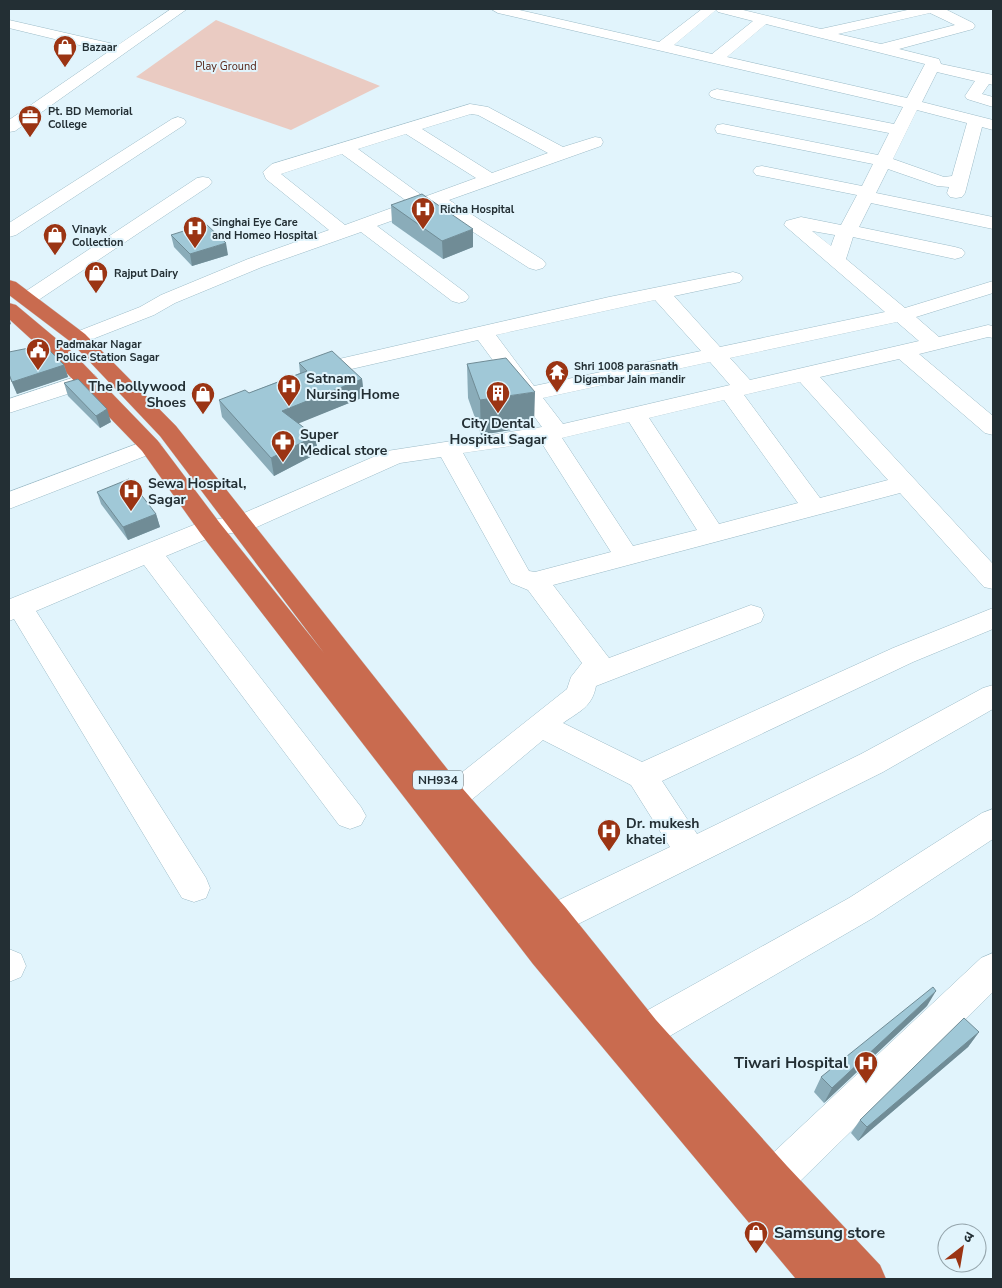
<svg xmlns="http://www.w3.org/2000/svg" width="1002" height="1288" font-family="'Nunito Sans','Noto Sans Devanagari',sans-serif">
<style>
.green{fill:#eacbc2}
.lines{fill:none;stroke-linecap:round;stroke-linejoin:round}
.minor-casing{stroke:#9dbcc8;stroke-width:1}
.highway-casing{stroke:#cfd1d2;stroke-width:1}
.minor{fill:#fff;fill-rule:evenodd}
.highway{fill:#c96b4f;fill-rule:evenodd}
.wall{fill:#8aacb9}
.shaded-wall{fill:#708c96}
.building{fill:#a0c8d7;stroke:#708c96}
.labels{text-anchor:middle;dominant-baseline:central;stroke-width:4;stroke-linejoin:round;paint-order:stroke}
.far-poi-label{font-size:11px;font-weight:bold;fill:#232f34;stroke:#e1f4fc;text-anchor:start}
.far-park-label{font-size:11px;fill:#562517;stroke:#e1f4fc}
.shield{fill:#e1f4fc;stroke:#5c6a70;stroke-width:1}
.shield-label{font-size:12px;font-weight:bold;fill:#232f34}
.poi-label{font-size:14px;font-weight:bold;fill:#232f34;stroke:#e1f4fc;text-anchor:start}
.near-poi-label{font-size:16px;font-weight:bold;fill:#232f34;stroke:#e1f4fc;text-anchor:end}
</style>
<rect width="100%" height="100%" fill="#e1f4fc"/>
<polygon class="green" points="216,20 380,86 291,130 136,77"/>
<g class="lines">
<g class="minor-casing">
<g id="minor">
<polygon points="171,9 187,9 15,131 9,132 9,120 108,52 9,28 9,20 118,45"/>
<path d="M491,9h24l144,33 43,-33h37l82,20 91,-20h33l28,14 2,3 -2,3 -74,20 40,10 2,5 52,11v10l-4,-1 -7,10 11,3v10l-26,-8 -2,-3 10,-15 -38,-9 -15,30 71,18v10l-11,-3 -17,66 -3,4 -6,1 -6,-1 -3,-4 2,-6 -12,-1 -49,-17 -12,24 117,24v12l-122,-26 -12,24 96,20 7,2 3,4 -3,4 -7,2 -102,-22 -7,22 59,49 88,-27v12l-77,24 23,20 49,-12 5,1v12l-5,-1 -69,17 74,62v19l-8,-2 -86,-74 -79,18 173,187v25l-9,-2 -84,-94 -347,92 56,73 142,-53 10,3 3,7 -3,7 -165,64c-4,21 -16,25 -33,37l79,39 251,-114 100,-40v21l-80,33 -251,119 35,53 164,-80 122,-66 10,-3v24l-110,63 -317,158 -12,4 -12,-4 -5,-11 5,-11 128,-61 -39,-62 -88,-45 -80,67 -11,4 -11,-4 -4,-9 4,-9 126,-100 4,-12 11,-14 -54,-73 -17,-7 -70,-126 -41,6 -150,67 -36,6 -48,20 195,251 5,9 -5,9 -11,4 -11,-4 -195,-260 -108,46 170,267 4,10 -4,10 -12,4 -12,-4 -168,-279 -5,2 1,-22 191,-77 36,-6 150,-65 155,-24 -64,-87 -131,30 -8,-1 -3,-5 3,-5 270,-62 124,-25 7,2 3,4 -3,4 -66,14 46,51 165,-35 -101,-87 2,-4 15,-4 40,8 16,-30 -95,-19 -6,-1 -3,-4 3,-4 6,-1 100,20 11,-22 -150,-30 -6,-1 -2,-4 2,-4 6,-1 155,31 11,-22 -172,-34 -6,-2 -2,-3 2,-3 6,-2 177,35 9,-17 -405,-94zM716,10l2,2 35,9 -41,33 -38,-9zM930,13l25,12 -74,19 -43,-10zM766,24l159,40 -18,34 -180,-41zM917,110l50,13 -15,53 -8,1 -51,-18zM812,231l23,4 -4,11zM655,300l46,51 -167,35 -38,-51zM897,322l22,19 -169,39 -20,-22zM710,362l20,23 -167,39 -20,-26zM800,382l88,98 -68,18 -76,-103zM724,400l74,103 -79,21 -70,-106zM629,422l68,108 -64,16 -71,-108zM541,442l70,110 -76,20 -6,-1 -66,-118z"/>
<path d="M470,104l18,3 75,40 32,-10 6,1 2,4 -2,4 -152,54 94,60 3,4 -3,4 -7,2 -7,-2 -96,-62 -56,20 89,67 3,4 -3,4 -7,2 -7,-2 -91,-69 -99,35 -87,36 -21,12 -69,27 -7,2 -7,-2 -4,-4 4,-4 69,-27 21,-12 87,-36 81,-29 -63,-51 -3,-7 9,-8zM471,114l7,1 70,38 -56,20 -70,-44zM406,134l70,44 -52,19 -66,-48zM342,154l66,48 -63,23 -64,-51z"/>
<polygon points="178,117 184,119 186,122 184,125 16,235 9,237 9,223 172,119"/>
<polygon points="203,177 209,178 212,182 209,186 34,303 27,305 20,303 17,299 20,295 197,178"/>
<polygon points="87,373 95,375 98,380 95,385 9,413 9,399"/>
<polygon points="150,439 158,441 162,446 158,451 9,509 9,492"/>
<polygon points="993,809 993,839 873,918 656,1044 643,1049 630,1044 625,1032 630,1020 849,898 982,813"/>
<polygon points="9,949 21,954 26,966 21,977 9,982"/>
<polygon points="993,953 993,992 787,1194 773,1199 759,1194 754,1180 759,1166 981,958"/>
</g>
</g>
<g class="highway-casing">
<polygon id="highway" points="9,280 16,282 85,334 176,426 463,789 566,908 656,1020 787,1166 880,1265 886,1279 796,1279 533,964 201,534 142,451 55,361 9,319 9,303 16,305 71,351 158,441 219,522 324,653 160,436 71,342 9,295"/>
</g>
<use href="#minor" class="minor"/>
<use href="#highway" class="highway"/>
</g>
<g class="wall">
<polygon points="391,205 473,247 443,259 392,223"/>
<polygon points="171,235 228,255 192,266 174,247"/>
<polygon points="9,352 64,365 68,377 17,394 9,376"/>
<polygon points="299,363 362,379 364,397 298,423 315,436 318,453 274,476 222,417 219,400 249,393 300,373"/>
<polygon points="467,364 534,426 481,435 468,398"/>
<polygon points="64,383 111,422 100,428 68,396"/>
<polygon points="97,492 156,514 160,527 128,540 101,504"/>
<polygon points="927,1006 824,1103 814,1092 821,1077"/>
<polygon points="979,1032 968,1047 858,1141 851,1133 860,1120"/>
</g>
<g class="shaded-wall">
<polygon points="473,229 473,247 443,259 442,241"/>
<polygon points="226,243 228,255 192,266 190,254"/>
<polygon points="9,317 11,324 9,325"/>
<polygon points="64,365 68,377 17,394 12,382"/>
<polygon points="362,379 364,397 285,429 282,411"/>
<polygon points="535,392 534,426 481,435 480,400"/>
<polygon points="107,409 111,422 100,428 96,416"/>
<polygon points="315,436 318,453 274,476 271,458"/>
<polygon points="156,514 160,527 128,540 123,527"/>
<polygon points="936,991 927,1006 824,1103 832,1088"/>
<polygon points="979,1032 968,1047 858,1141 867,1127"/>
</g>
<g class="building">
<polygon points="422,194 473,229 442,241 391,205"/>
<polygon points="206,224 226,243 190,254 171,235"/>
<polygon points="44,345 64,365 12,382 9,374 9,352"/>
<polygon points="332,351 362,379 282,411 315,436 271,458 219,400 245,390 249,393 307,371 299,363"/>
<polygon points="506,358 535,392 480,400 467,364"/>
<polygon points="78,379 107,409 96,416 64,383"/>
<polygon points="129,479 156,514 123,527 97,492"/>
<polygon points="933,987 936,991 832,1088 821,1077"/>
<polygon points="964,1018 979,1032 867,1127 860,1120"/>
</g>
<defs>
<g id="shop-pin" transform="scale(1.25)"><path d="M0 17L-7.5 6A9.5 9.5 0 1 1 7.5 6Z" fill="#9b3413" stroke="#e1f4fc"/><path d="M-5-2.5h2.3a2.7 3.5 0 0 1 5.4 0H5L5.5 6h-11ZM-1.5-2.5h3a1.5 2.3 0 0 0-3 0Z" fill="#fff"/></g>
<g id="office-pin" transform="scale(1.25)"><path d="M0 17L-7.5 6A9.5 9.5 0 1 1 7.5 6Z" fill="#9b3413" stroke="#e1f4fc"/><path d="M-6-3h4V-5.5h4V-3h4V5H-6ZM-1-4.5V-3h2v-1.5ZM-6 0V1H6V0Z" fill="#fff"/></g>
<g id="hospital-pin" transform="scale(1.25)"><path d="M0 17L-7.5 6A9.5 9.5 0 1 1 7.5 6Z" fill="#9b3413" stroke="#e1f4fc"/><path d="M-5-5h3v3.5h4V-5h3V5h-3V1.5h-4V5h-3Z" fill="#fff"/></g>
<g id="civic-pin" transform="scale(1.25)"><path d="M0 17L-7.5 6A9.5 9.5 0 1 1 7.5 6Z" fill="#9b3413" stroke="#e1f4fc"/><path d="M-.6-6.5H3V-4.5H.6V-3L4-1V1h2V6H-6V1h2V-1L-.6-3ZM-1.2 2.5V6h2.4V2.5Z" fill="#fff"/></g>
<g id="temple-pin" transform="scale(1.25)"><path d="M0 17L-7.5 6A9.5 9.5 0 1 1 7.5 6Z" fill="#9b3413" stroke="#e1f4fc"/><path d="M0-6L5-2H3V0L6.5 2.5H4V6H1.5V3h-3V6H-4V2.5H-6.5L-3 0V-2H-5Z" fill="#fff"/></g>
<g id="building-pin" transform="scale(1.25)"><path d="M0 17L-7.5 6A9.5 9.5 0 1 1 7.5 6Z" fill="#9b3413" stroke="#e1f4fc"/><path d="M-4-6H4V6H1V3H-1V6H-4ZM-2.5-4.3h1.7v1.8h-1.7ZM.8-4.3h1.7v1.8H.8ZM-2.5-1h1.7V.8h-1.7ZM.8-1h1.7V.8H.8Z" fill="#fff"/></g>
<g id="pharmacy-pin" transform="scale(1.25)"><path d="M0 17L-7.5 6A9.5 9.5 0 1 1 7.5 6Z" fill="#9b3413" stroke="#e1f4fc"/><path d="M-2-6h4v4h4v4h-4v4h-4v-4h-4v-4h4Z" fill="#fff"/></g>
</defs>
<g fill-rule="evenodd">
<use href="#shop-pin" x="65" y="47"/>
<use href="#office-pin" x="30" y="117"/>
<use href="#hospital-pin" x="423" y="209"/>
<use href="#hospital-pin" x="195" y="228"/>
<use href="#shop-pin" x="55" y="235"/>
<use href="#shop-pin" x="96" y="273"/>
<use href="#civic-pin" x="38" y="350"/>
<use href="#temple-pin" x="557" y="372"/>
<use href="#hospital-pin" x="289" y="386"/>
<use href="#building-pin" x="498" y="393"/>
<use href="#shop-pin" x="203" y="394"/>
<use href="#pharmacy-pin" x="283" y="442"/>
<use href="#hospital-pin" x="131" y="491"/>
<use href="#hospital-pin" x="609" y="831"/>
<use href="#hospital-pin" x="866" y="1063"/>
<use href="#shop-pin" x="756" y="1233"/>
</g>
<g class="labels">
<g class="far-poi-label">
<text x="82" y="47">Bazaar</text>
<text x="48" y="111">Pt. BD Memorial<tspan x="48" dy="13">College</tspan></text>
<text x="440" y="209">Richa Hospital</text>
<text x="212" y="222">Singhai Eye Care<tspan x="212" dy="13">and Homeo Hospital</tspan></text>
<text x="72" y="229">Vinayk<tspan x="72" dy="13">Collection</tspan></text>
<text x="114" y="273">Rajput Dairy</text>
<text x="56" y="344">Padmakar Nagar<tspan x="56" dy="13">Police Station Sagar</tspan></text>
<text x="574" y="366">Shri 1008 parasnath<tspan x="574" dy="13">Digambar Jain mandir</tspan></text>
</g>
<g class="far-park-label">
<text x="226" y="66">Play Ground</text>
</g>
<rect class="shield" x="413" y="770.5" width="50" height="19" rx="4"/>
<g class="shield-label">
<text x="438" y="780">NH934</text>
</g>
<g class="poi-label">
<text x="306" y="378">Satnam<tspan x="306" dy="16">Nursing Home</tspan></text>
<text x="186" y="386" text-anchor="end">The bollywood<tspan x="186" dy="16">Shoes</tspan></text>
<text x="498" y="423" text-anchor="middle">City Dental<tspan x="498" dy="16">Hospital Sagar</tspan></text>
<text x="300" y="434">Super<tspan x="300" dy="16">Medical store</tspan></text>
<text x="148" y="483">Sewa Hospital,<tspan x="148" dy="16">Sagar</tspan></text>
<text x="626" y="823">Dr. mukesh<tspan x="626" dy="16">khatei</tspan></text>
</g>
<g class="near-poi-label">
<text x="848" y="1063">Tiwari Hospital</text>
<text x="774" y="1233" text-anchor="start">Samsung store</text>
</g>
</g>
<rect width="1002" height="1288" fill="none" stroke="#232f34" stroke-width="20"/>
<g transform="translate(962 1248) rotate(31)"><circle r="24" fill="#e1f4fc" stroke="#95a5ac"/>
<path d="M0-4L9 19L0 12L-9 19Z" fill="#9b3413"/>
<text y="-8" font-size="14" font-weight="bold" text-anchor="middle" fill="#232f34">उ</text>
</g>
</svg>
